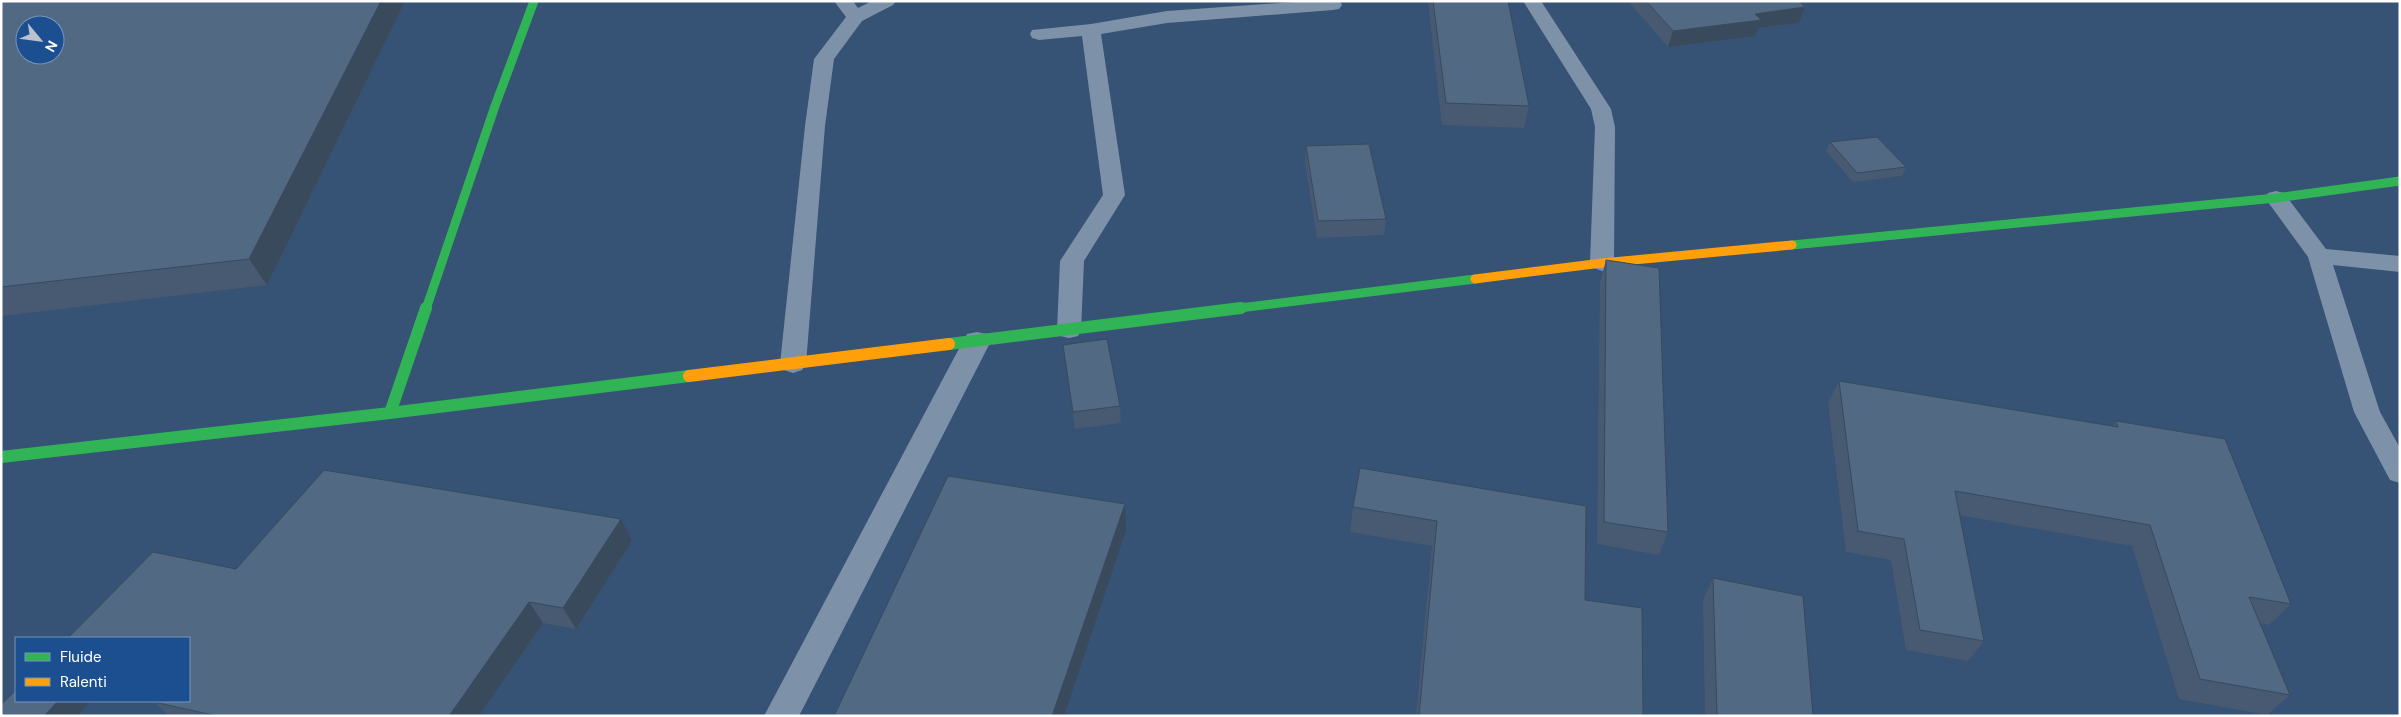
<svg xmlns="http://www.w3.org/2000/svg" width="2401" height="717" font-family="'DM Sans',sans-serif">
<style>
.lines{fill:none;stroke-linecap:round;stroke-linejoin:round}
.lane{fill:#7d92a8;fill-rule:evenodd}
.street{fill:#7d92a8;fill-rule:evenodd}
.fast-far1{stroke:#30b455;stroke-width:9}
.fast{stroke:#30b455;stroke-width:12}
.slow-far1{stroke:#ff9f0a;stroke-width:9}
.slow{stroke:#ff9f0a;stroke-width:12}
.wall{fill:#475a72}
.shaded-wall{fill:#394a5c}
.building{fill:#526984;stroke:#394a5c;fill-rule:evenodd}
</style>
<rect width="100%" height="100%" fill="#365274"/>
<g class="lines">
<g class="lane">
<polygon points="834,1 853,1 858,8 872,1 896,1 893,5 862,21 834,59 825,126 806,364 802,370 793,373 784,370 780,364 805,126 814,59 846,17"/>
<polygon points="1309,1 1340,1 1342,5 1339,9 1333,10 1167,23 1101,34 1125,195 1084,261 1081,330 1078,336 1069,338 1060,336 1057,330 1060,261 1103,195 1082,36 1039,40 1032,38 1030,34 1032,30 1091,24 1167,11"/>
<polygon points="1523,1 1541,1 1611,109 1615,127 1614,263 1610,268 1602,271 1594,268 1590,263 1595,127 1591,109"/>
<polygon points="2276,191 2284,193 2326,249 2400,256 2400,272 2333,265 2380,412 2400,448 2400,483 2390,480 2354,412 2308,257 2265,198 2268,193"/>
</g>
<polygon class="street" points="977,332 987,334 991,341 799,716 764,716 963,341 967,334"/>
<g class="fast-far1">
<polyline points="1792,245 2276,198 2400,181"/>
<polyline points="426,309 495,106 534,1"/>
<polyline points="1231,309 1475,279"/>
</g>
<g class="fast">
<polyline points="949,344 1241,308"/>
<polyline points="390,413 426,308"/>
<polyline points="1,457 390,413 689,376"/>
</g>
<polyline class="slow-far1" points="1475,279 1602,263 1792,245"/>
<polyline class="slow" points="689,376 949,344"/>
</g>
<g class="wall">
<polygon points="1,1 405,1 267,285 1,316"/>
<polygon points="1428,1 1508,1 1529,106 1524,128 1442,125"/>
<polygon points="1628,1 1799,1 1805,7 1799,23 1758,28 1756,36 1668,47"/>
<polygon points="1830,142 1906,167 1902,176 1853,182 1826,151"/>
<polygon points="1306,146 1386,219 1384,235 1317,238 1305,163"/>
<polygon points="1606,260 1668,532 1659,555 1597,544 1600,283"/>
<polygon points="1063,345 1120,406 1121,423 1075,429"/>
<polygon points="1839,381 2113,426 2116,421 2291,604 2269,625 2260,623 2290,695 2267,715 2179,699 2132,546 1959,515 1984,641 1968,661 1906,650 1891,560 1846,552 1828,402"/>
<polygon points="1586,506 1585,600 1643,716 1416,716 1432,546 1350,532 1353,507"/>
<polygon points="632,541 576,629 543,623 479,716 169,716 154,702 189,701 236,569"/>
<polygon points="1713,578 1813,716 1705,716 1703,600"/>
</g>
<g class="shaded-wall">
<polygon points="381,1 405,1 267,285 249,259"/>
<polygon points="1805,7 1799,23 1758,28 1756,36 1668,47 1673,31 1755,14"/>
<polygon points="1125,504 1126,530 1064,716 1052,716"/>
<polygon points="621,519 632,541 576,629 563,608"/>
<polygon points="529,602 543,623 479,716 449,716"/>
<polygon points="58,701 91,701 77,716 44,716"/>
</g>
<g class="building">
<path d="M1,1h380l-132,258 -248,28zM25,25h30v30h-30z"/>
<polygon points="1433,1 1508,1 1529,106 1446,103"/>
<polygon points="1646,1 1799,1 1805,7 1755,14 1761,20 1673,31"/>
<polygon points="1877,137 1906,167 1857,173 1830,142"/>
<polygon points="1369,144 1386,219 1318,221 1306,146"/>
<polygon points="1606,260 1659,268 1668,532 1604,522"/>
<polygon points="1107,339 1120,406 1073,412 1063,345"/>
<polygon points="1839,381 2118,427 2116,421 2225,439 2291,604 2249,597 2290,695 2200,679 2150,525 1955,491 1984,641 1920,630 1904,539 1858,531"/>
<polygon points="1360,468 1586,506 1585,600 1642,608 1643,716 1419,716 1437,521 1353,507"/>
<polygon points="324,470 621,519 563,608 529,602 449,716 217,716 154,702 155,701 189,701 189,638 68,638 153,552 236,569"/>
<polygon points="948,476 1125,504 1052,716 834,716"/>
<polygon points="1713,578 1803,596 1813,716 1717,716"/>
<polygon points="16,690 16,701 58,701 44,716 1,716 1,705"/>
</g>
<rect width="2401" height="717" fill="none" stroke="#ffffff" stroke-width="5"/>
<rect x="15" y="637" width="175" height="65" fill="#1b4f8f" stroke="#7695bc"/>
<rect x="25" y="653" width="25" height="8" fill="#30b455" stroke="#7695bc"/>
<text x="60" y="662" font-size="15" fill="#ffffff">Fluide</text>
<rect x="25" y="678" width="25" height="8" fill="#ff9f0a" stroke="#7695bc"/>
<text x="60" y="687" font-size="15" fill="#ffffff">Ralenti</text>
<g transform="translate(40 40) rotate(119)"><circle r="24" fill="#1b4f8f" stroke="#7695bc"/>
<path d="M0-4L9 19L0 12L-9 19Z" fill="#b9c2ce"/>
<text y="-8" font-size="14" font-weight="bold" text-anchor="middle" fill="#ffffff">N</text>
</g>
</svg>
